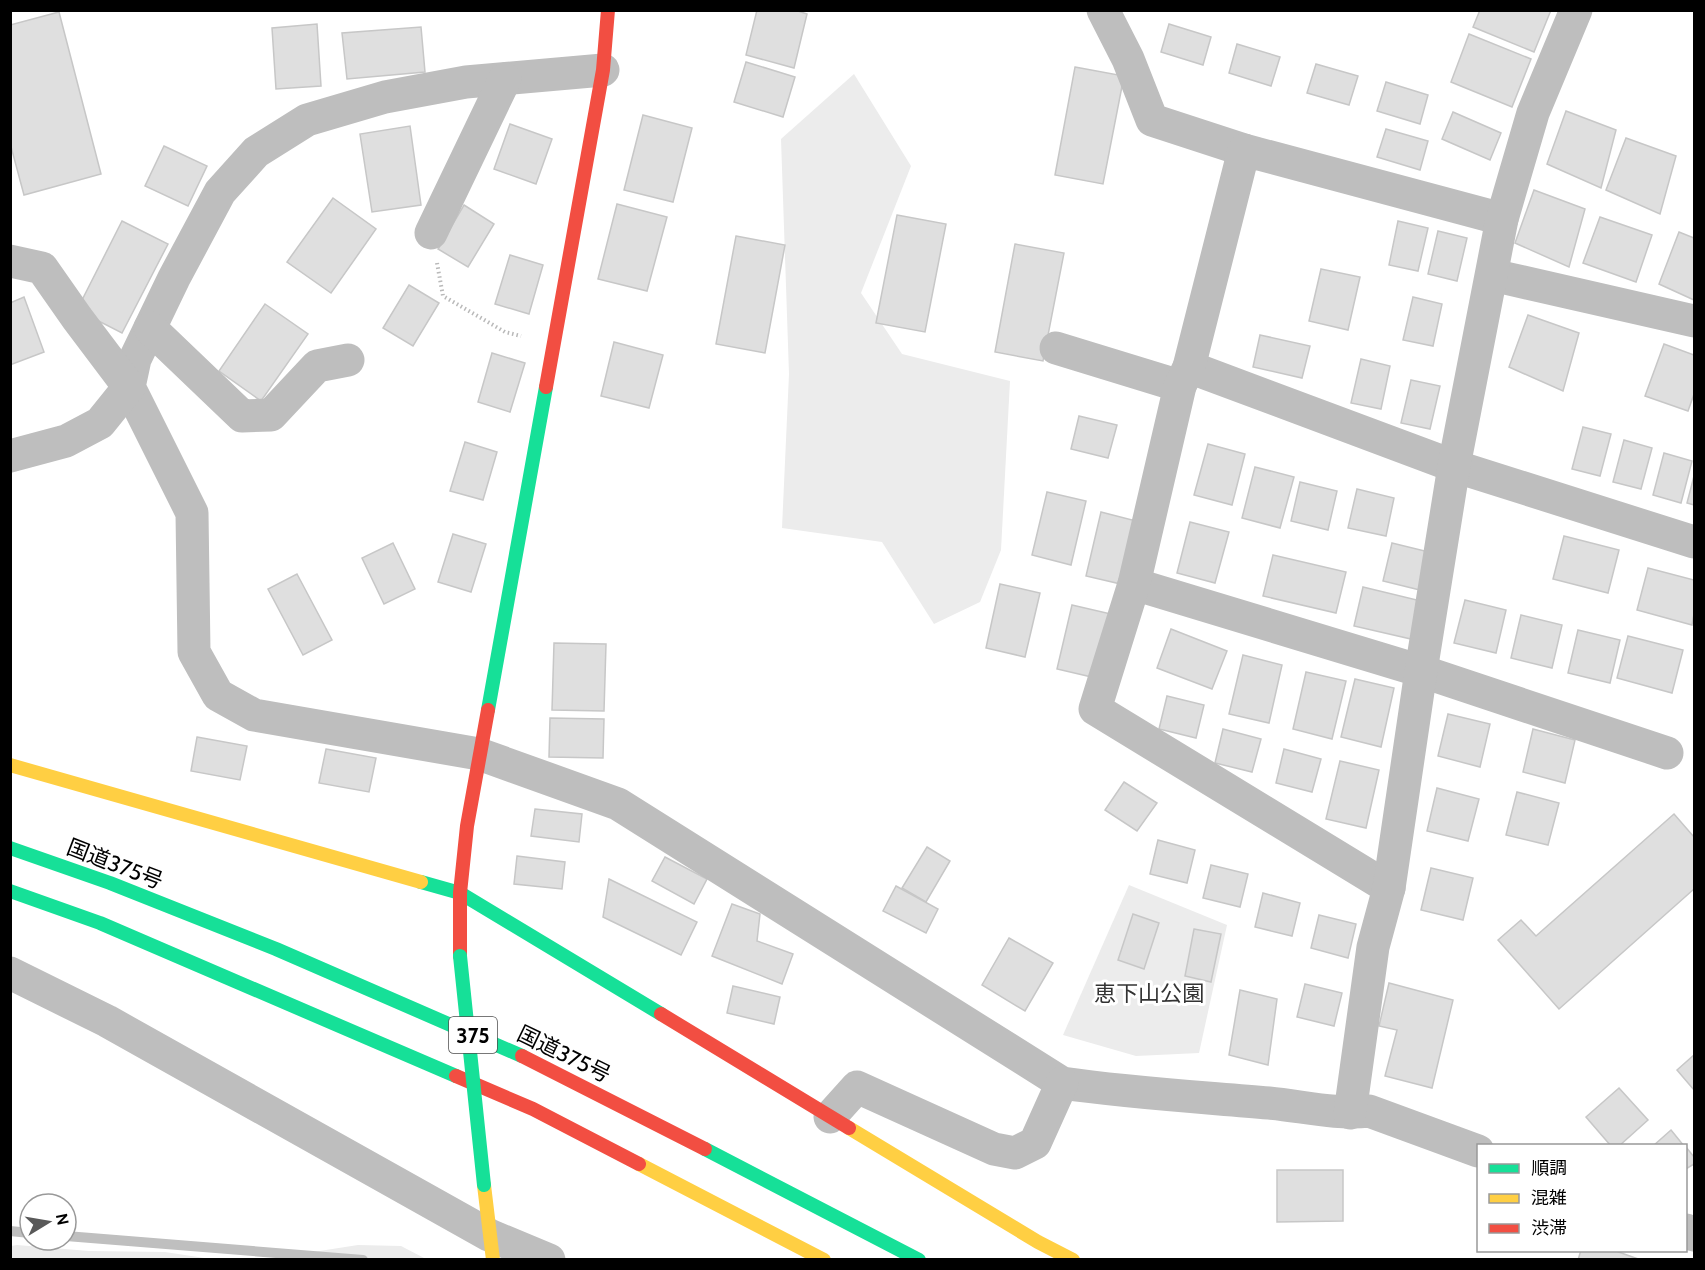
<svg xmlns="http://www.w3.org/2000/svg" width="1705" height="1270" font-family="Cabin,'Noto Sans JP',sans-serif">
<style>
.green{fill:#ececec}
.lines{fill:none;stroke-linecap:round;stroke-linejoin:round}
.stream{stroke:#bfbfbf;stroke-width:10}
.building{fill:#dfdfdf;stroke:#c7c7c7;stroke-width:1.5}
.path{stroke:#b9b9b9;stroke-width:4;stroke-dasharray:1.5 3;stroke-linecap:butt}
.street{stroke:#bebebe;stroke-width:33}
.fast{stroke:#16e098;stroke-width:14}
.slow{stroke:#ffcf43;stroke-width:14}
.jam{stroke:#f24e42;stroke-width:14}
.fast-bridge{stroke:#16e098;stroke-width:14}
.labels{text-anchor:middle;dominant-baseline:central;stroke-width:6;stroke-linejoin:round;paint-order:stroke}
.shield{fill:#fff;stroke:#4c4c4c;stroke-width:1.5}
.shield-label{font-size:21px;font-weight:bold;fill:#000}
.street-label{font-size:22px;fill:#000;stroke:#fff}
.park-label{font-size:22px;fill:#333;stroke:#fff}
</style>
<rect width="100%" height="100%" fill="#fff"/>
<g class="green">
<polygon points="854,74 911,166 861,293 902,354 1010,381 1001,550 980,602 934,624 882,542 782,528 789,374 781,139"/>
<polygon points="1129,885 1227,925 1199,1053 1136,1056 1063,1035"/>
<polygon points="17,1245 89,1251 165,1252 211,1259 11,1259 11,1246"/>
<polygon points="358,1245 401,1246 426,1259 268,1259"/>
</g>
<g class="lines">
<g class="stream">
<polyline points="10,1231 30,1233"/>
<polyline points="66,1236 363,1260"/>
</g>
</g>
<g class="building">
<polygon points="757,10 795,10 807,14 794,68 746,55"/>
<polygon points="1480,10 1551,10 1534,52 1473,27"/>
<polygon points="59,12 101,174 24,195 10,143 10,25"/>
<polygon points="317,24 321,86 276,89 272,28"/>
<polygon points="1169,24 1211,37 1203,65 1161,52"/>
<polygon points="421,27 425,72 347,79 342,33"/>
<polygon points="1469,34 1531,59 1512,107 1451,82"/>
<polygon points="1237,44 1280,57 1271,86 1229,73"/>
<polygon points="746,62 795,77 783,117 734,102"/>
<polygon points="1316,64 1358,76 1349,105 1307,93"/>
<polygon points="1075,67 1124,76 1103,184 1055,175"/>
<polygon points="1386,82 1428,95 1420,124 1377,111"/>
<polygon points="1566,111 1616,130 1601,188 1547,164"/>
<polygon points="1453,112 1501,133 1490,160 1442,139"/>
<polygon points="643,115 692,128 673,202 624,190"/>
<polygon points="510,124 552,139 536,184 494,169"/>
<polygon points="410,126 421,205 372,212 360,134"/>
<polygon points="1386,129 1428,141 1420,170 1377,157"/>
<polygon points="1626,138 1676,156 1660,214 1606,190"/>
<polygon points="164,146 207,166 188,206 145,186"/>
<polygon points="1534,190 1585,209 1569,267 1515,243"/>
<polygon points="333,198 376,229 331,293 287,262"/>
<polygon points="617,204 667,217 647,291 598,279"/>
<polygon points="464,205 494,224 468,267 438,249"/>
<polygon points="897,215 946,224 925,332 876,323"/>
<polygon points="1600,217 1652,235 1636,282 1583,263"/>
<polygon points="122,221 168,244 122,333 77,310"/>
<polygon points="1398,221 1428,228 1418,271 1389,265"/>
<polygon points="1438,231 1467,238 1457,281 1428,274"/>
<polygon points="1679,232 1694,238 1694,300 1659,284"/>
<polygon points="736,236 785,245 765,353 716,344"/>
<polygon points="1015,244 1064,253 1043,361 995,352"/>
<polygon points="510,255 543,265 529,314 495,304"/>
<polygon points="1321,269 1360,277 1348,330 1309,321"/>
<polygon points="409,285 439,303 413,346 383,328"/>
<polygon points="24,297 44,352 10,365 10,303"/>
<polygon points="1413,297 1442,304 1433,346 1403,340"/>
<polygon points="265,304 308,334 261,401 219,371"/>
<polygon points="1528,315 1579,333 1563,391 1509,367"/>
<polygon points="1260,335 1310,346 1302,378 1253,367"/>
<polygon points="614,342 663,355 649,408 601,396"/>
<polygon points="1664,344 1694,355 1694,394 1688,411 1645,396"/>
<polygon points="492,353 525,363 510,412 478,402"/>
<polygon points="1361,359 1390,366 1381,409 1351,403"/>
<polygon points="1411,380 1440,386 1430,429 1401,423"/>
<polygon points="1079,416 1117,425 1108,458 1071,449"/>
<polygon points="1583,427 1611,434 1600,476 1572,469"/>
<polygon points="1624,440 1652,448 1641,489 1613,482"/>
<polygon points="465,442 497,452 483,500 450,491"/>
<polygon points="1208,444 1245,454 1232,505 1194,495"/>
<polygon points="1664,453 1692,461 1681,503 1653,495"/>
<polygon points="1255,467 1294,477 1280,528 1242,518"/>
<polygon points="1694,476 1694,505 1687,503"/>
<polygon points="1300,482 1337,491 1328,530 1291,521"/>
<polygon points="1357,489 1394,498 1386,536 1348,528"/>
<polygon points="1047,492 1086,501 1071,565 1032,555"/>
<polygon points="1101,512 1140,522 1125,585 1086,576"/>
<polygon points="1190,522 1229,532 1215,583 1177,573"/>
<polygon points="453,534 486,544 471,592 438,582"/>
<polygon points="1564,536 1619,550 1608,593 1553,579"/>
<polygon points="393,543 415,589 384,604 362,558"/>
<polygon points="1392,543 1429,552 1420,590 1383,581"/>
<polygon points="1273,555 1346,572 1336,613 1263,596"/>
<polygon points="1648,568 1694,580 1694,614 1692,625 1637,610"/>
<polygon points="297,574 332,640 303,655 268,589"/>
<polygon points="1000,584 1040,593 1025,657 986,648"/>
<polygon points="1363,587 1421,601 1411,639 1354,626"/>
<polygon points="1465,600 1506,610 1496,653 1454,643"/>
<polygon points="1072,605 1111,614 1096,678 1057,669"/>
<polygon points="1521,615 1562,625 1552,668 1511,658"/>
<polygon points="1171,629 1227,651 1212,689 1157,668"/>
<polygon points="1578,630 1620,640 1610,683 1568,673"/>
<polygon points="1628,636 1683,650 1672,693 1617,678"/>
<polygon points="554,643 606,644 604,711 552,710"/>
<polygon points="1243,655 1282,665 1269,723 1229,714"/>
<polygon points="1306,672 1346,681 1332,739 1293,729"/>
<polygon points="1355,679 1394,688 1381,747 1341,737"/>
<polygon points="1167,696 1204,705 1196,738 1159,729"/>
<polygon points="1448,714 1490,724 1480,767 1438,756"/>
<polygon points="550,718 604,719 603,758 549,757"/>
<polygon points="1223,729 1261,739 1252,772 1215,763"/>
<polygon points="1533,729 1575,740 1565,783 1523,772"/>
<polygon points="197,737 247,746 240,780 191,771"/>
<polygon points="326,749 376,758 369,792 319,783"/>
<polygon points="1284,749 1321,759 1312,792 1276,783"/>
<polygon points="1340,761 1379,770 1366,828 1326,819"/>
<polygon points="1124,782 1157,803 1137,831 1105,810"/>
<polygon points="1437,788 1479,799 1468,841 1427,831"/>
<polygon points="1517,792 1559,803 1548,845 1506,835"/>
<polygon points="535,809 582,814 579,842 531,836"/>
<polygon points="1674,814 1694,837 1694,889 1559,1009 1498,940 1521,920 1536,936"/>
<polygon points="1158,840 1195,850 1187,883 1150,874"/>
<polygon points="927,847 950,861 926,902 902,888"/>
<polygon points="517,856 565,862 562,889 514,884"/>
<polygon points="665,857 707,879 694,904 652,881"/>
<polygon points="1211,865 1248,874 1240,907 1203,898"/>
<polygon points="1431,868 1473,878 1463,920 1421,910"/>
<polygon points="609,879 697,922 681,955 603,917"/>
<polygon points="896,886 938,909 926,933 883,911"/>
<polygon points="1263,893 1300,903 1292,936 1255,927"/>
<polygon points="732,904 760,914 757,941 793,954 782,984 712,956"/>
<polygon points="1133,914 1159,923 1144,969 1118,960"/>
<polygon points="1319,915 1356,924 1348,958 1311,948"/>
<polygon points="1194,929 1221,934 1211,982 1185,976"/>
<polygon points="1009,938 1053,963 1025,1011 982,985"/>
<polygon points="1389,983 1453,1000 1432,1088 1385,1076 1397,1030 1379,1026"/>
<polygon points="1305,984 1342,993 1334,1026 1297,1017"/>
<polygon points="733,986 780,997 774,1024 727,1013"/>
<polygon points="1240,990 1277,999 1268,1065 1229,1055"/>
<polygon points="1694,1055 1694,1090 1677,1070"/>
<polygon points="1619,1088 1648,1120 1619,1146 1611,1146 1586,1117"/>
<polygon points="1671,1130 1684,1146 1653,1146"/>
<polygon points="1686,1147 1694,1157 1694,1164 1686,1169"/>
<polygon points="1277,1170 1343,1170 1343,1221 1277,1222"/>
<polygon points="1581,1250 1613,1250 1641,1260 1578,1260"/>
</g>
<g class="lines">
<polyline class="path" points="437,263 443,296 505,332 521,336"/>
<g class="street">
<polyline points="1103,10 1128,59 1152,120 1244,150"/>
<path d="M603,70l-137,12 -81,15 -78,23 -51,32 -36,40 -46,86 -39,81 -6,28 63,126 2,139 24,43 36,20 225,39 139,50 444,279c68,10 138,14 207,20 33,3 67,12 100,8l109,40"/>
<polyline points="431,233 505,79"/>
<polyline points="10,261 42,268 77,318 129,387 100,423 66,441 10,456"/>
<polyline points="1492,275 1694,321"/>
<polyline points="150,328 242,416 271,415 317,366 348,360"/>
<polyline points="1056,348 1180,386"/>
<polyline points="1189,367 1454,466 1694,542"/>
<polyline points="1134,584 1421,671 1667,753"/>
<polyline points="1389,888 1095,709 1134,584 1180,386 1189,367 1244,150 1502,219"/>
<polyline points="10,973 107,1021 489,1235 549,1260"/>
<polyline points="1350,1113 1373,947 1389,888 1421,671 1454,466 1502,219 1533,113 1576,10"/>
<polyline points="830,1117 857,1087 994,1149 1015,1153 1035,1143 1062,1083"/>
<polyline points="1686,1230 1694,1235"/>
</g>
<g class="fast">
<polyline points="488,710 546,387"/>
<polyline points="10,848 110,883 276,949 522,1056"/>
<polyline points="421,882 460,893 661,1014"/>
<polyline points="10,891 100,923 456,1076"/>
<polyline points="705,1149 919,1260"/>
</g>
<g class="slow">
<polyline points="10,765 421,882"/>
<polyline points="849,1128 1038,1242 1073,1260"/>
<polyline points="639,1164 824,1260"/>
<polyline points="484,1185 493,1260"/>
</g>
<g class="jam">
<polyline points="546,387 603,70 608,10"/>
<polyline points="460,956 460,893 467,826 488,710"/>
<polyline points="661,1014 849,1128"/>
<polyline points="522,1056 705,1149"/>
<polyline points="456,1076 533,1109 639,1164"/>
</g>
<polyline class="fast-bridge" points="460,956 484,1185"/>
</g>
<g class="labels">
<rect class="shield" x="449" y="1017" width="48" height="36" rx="4.5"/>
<g class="shield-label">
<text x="473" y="1035">375</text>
</g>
<g class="street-label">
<text transform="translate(115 864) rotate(21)">国道375号</text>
<text transform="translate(564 1054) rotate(26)">国道375号</text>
</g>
<g class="park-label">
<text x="1149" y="993">恵下山公園</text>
</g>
</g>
<rect width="1705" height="1270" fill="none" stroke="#000000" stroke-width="24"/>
<rect x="1477" y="1144" width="210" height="108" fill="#ffffff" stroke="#999999" stroke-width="1.5"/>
<rect x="1489" y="1164" width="30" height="9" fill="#16e098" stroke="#999999" stroke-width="1.5"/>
<text x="1531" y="1174" font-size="18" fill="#000000">順調</text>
<rect x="1489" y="1194" width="30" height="9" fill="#ffcf43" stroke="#999999" stroke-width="1.5"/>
<text x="1531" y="1204" font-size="18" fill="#000000">混雑</text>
<rect x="1489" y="1224" width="30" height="9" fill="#f24e42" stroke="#999999" stroke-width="1.5"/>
<text x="1531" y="1234" font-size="18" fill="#000000">渋滞</text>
<g transform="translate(48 1222) rotate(79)"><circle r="28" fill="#ffffff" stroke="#999999" stroke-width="1.5"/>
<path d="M0-4.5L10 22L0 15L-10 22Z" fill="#595959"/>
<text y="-9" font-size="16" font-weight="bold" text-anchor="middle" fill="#000000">N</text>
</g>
</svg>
